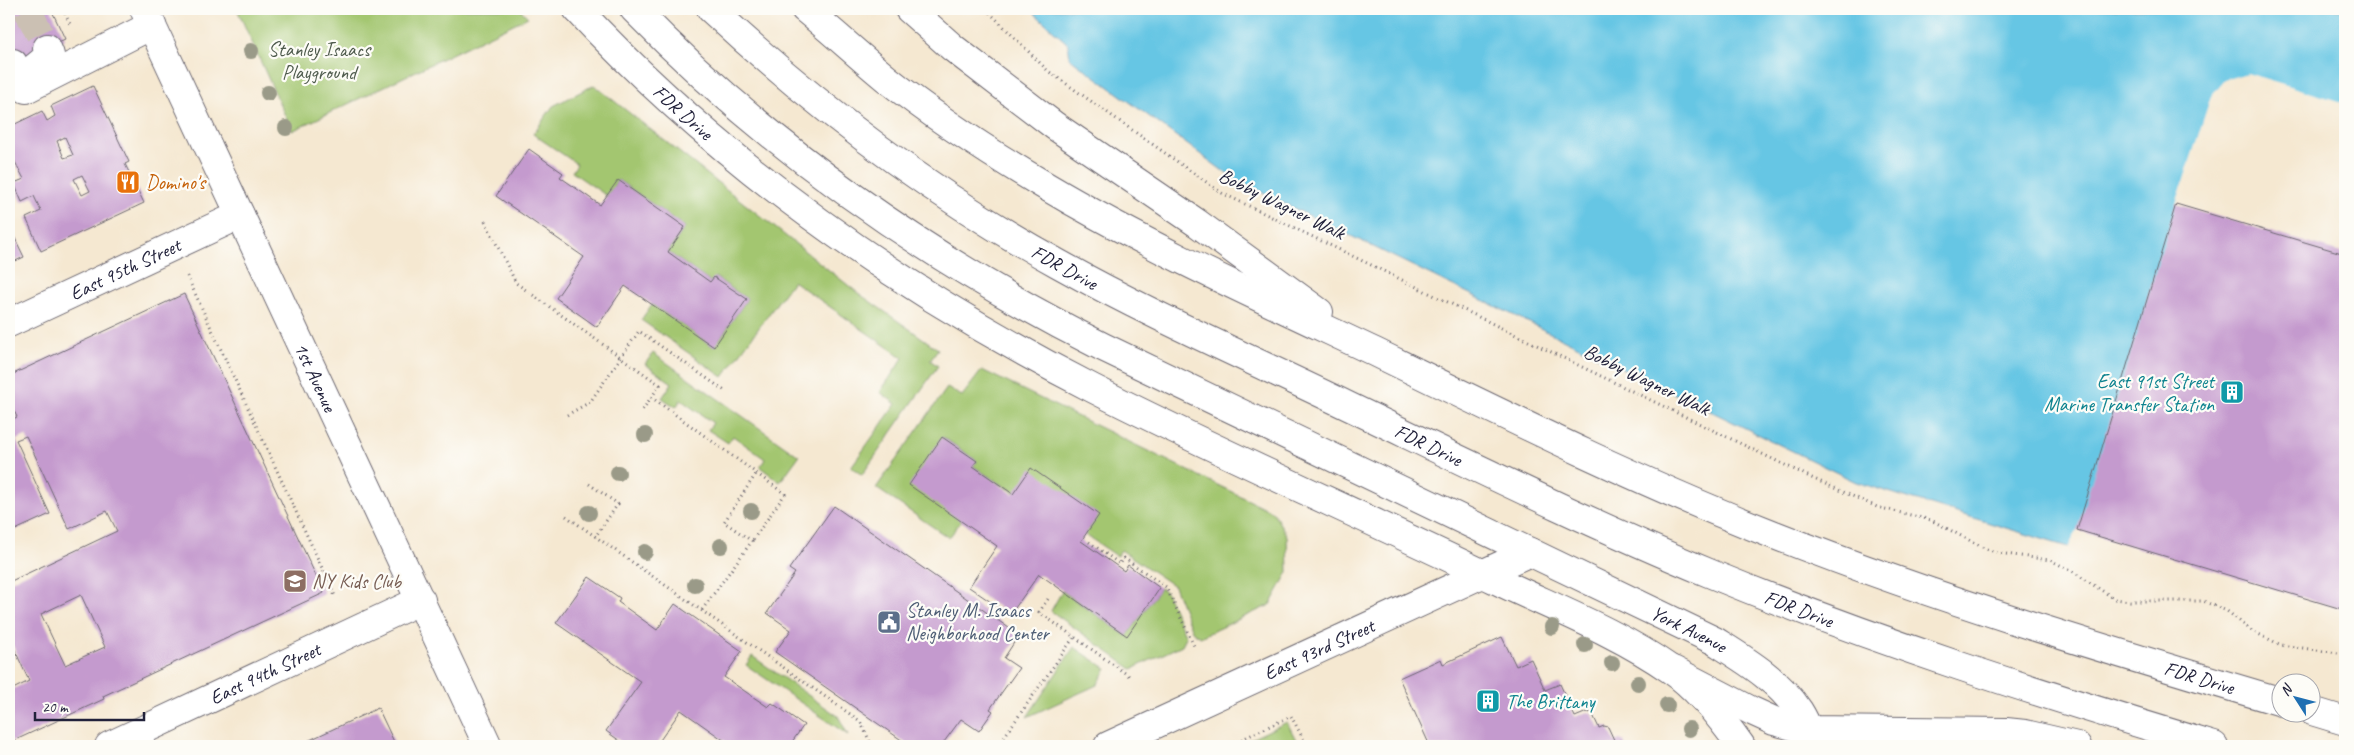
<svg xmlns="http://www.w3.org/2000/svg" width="2354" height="755" font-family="Caveat,sans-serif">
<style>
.green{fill:#a3c66f;stroke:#627455}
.water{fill:#66c6e4;stroke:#447490}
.pier{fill:#f5e8d1}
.building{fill:#c49ace;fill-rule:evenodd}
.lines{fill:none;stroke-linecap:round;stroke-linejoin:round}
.minor-tunnel{stroke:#cbc0b3;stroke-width:28;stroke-dasharray:28 14;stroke-linecap:butt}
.minor-casing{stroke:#6c6770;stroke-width:30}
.major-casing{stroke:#6c6770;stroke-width:30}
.highway-casing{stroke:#6c6770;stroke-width:30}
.path{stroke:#6c6770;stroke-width:3;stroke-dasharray:1 4;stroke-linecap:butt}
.minor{stroke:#fff;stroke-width:28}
.major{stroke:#fff;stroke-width:28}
.highway{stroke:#fff;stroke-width:28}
.tree{fill:#9a9a88}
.labels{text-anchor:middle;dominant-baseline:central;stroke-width:4.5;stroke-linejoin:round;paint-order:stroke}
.park-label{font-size:20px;fill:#4f5b4d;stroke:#fdfcf7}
.street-label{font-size:20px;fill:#22223b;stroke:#fdfcf7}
.food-label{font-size:20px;fill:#c56008;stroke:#fdfcf7;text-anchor:start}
.culture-label{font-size:20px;fill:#0d838f;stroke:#fdfcf7;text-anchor:end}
.education-label{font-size:20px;fill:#785e54;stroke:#fdfcf7;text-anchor:start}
.service-label{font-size:20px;fill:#4e5e75;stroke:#fdfcf7;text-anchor:start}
</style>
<rect width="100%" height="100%" fill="#fdfcf7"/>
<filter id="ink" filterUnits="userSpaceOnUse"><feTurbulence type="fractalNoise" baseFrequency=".02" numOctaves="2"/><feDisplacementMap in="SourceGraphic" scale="10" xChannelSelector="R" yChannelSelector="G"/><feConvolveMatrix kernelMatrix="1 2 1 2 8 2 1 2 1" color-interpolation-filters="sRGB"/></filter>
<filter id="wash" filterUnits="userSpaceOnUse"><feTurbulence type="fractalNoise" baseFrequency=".0096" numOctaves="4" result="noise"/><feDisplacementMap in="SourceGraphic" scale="20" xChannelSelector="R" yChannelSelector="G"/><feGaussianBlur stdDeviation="1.12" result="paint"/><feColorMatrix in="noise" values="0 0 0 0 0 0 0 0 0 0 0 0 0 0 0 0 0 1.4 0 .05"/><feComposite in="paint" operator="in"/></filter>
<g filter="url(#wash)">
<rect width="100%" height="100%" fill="#f5e8d1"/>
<g class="green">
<polygon points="237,9 520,9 528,17 292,131"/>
<polygon points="594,85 858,293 938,349 930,360 938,366 862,475 851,467 896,404 880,392 903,358 793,281 723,377 641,320 652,304 714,347 747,299 715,277 710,282 668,252 685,227 618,180 607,196 572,172 577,164 533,134 553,106"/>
<polygon points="653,353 799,456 780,482 760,467 765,459 733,436 728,443 708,430 713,423 681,400 676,407 662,398 672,383 645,364"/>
<path d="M982,370l291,142 14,24 1,36 -18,33 -70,32 -8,-6 -18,-45 -53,-36 -4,6c-47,-33 -97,-58 -144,-90l4,-5 -34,-24 18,84 -12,17 -73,-50 71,-100 15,8z"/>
<polygon points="1160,588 1166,592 1186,637 1182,645 1132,669 1051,611 1062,591 1127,636"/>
<polygon points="1074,647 1107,669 1097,685 1027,717"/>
<polygon points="752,656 838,716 848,735 746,665"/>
<polygon points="1287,722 1299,746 1236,746"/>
</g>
<polygon class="water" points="1030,9 2345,9 2345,632 1856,482 1234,179 1070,58 1068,44"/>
<polygon class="pier" points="2247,73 2345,103 2345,635 2067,550 2077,530 2176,204 2211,96 2224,80"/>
<g id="blocks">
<g class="building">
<polygon points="9,9 51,9 65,39 9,65"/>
<path d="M93,86l36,76 -4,2 19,39 -103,48 -15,-33 15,-7 -7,-15 -12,6 -8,-19 10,-4 -10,-19 -5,2v-35l33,-16 5,10 8,-5 -4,-10zM65,137l8,18 -9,3 -7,-17zM82,175l8,16 -8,4 -8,-16z"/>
<polygon points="529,149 563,173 560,177 600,205 618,180 685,227 668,252 710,282 714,277 747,299 714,347 625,286 597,327 556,298 584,257 496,196"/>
<polygon points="2176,204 2345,254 2345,610 2077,530"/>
<polygon points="9,231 12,232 24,257 9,264"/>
<path d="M184,294l140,299 -221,103 1,3 -95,44v-52l20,-10 -20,-44v-55l108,-51 -10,-20 -38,18 -43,-93 -10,4 34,74 -39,18 -2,-4v-107l8,-4 -6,-12 -2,1v-30zM81,595l24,52 -40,18 -24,-51z"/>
<polygon points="942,437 977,461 973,466 1013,494 1031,468 1099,515 1081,541 1124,571 1128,565 1160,588 1127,636 1039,574 1010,615 969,587 997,546 909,485"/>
<polygon points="834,506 1019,635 1004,658 1019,668 990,709 993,711 979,731 961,719 941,746 910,746 775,652 791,630 767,613 795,573 789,569"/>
<polygon points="589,577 620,598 618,602 657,630 675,604 742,651 724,677 768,707 772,703 804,725 789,746 732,746 681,710 656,746 627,746 606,731 641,682 556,623"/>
<polygon points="1502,637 1516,666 1531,659 1545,690 1560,684 1575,717 1587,712 1592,713 1599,728 1604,726 1608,727 1615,742 1620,740 1624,742 1626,746 1430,746 1399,678 1441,659 1443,664"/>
<polygon points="378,708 396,746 297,746"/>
</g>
</g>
</g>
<g filter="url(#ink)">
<use href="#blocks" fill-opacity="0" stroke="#6c6770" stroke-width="1"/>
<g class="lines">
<polyline class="minor-tunnel" points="27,9 47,48"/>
<g class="minor-casing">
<g id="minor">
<polyline points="13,63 26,89 152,25"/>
<polyline points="22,78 50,55 47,48"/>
<path id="s1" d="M9,323l231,-108"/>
<path id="s2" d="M109,746l312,-146"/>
<path id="s3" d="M1108,746l422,-194"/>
</g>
</g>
<g class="major-casing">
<g id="major">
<path id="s4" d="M144,9l344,737"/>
<path id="s5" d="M577,9c146,156 325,282 515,379 133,68 270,127 404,192 58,28 121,52 174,89 28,19 52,50 71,77"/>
<path id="s6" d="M634,9c135,139 296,251 469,338l612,294c30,19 64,39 84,70 7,11 12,24 17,35"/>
</g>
</g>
<g class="highway-casing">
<g id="highway">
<path id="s7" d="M711,9c105,98 221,185 348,255 93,52 192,95 289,142 119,57 238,116 361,167 165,68 334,122 505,173"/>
<path id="s8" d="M805,9c28,23 54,47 82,70 49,39 103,74 157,106 106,63 219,114 331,167 131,64 262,129 397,182 167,66 338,117 510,168"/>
<polyline points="909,9 953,48 1055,126 1197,223 1319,312"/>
<polyline points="1673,670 1752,711 1774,721 1808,730 2006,732 2025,734 2077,746"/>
<polyline points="2312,711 2345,721"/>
</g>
</g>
<g class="path">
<polyline points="63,9 70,24"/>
<polyline points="986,9 1048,71 1222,193 1814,479 1877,507 1931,520 1984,548 1998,553 2050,560 2072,571 2115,599 2130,601 2203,601 2227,611 2252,631 2281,645 2345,654"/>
<polyline points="485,221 516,283 660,385 641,412"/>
<polyline points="187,276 335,596"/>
<polyline points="651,397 785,494 752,541"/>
<polyline points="567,415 590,402 639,331 725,391"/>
<polyline points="589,484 618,504 595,537"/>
<polyline points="566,516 860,721 872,746"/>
<polyline points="1089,542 1120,564 1124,558 1166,587 1195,648"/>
<polyline points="1048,599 1039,612 1132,678"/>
<polyline points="702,610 752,541 724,522 756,474"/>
<polyline points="1004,737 1074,637"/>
<polyline points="1228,746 1291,716 1307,746"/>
</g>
<use href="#minor" class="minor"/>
<use href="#major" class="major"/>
<use href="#highway" class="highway"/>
</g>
<g class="tree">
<circle cx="251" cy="51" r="8"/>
<circle cx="268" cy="93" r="8"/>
<circle cx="286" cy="128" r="8"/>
<circle cx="645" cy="435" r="8"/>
<circle cx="618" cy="473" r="8"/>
<circle cx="751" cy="511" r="8"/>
<circle cx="589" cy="513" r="8"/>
<circle cx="721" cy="546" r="8"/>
<circle cx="645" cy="552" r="8"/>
<circle cx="695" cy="585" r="8"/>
<circle cx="1552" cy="627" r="8"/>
<circle cx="1585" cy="645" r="8"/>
<circle cx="1612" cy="663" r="8"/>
<circle cx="1638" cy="683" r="8"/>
<circle cx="1667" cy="705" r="8"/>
<circle cx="1689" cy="729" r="8"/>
</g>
</g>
<defs>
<g id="restaurant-square" transform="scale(1.25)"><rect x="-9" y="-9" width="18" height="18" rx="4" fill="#e8710a" stroke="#fdfcf7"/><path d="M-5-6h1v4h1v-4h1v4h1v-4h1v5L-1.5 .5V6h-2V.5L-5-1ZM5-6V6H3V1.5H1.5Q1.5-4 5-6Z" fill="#fff"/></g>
<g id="building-square" transform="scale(1.25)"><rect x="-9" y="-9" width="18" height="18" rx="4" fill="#0f9aa8" stroke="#fdfcf7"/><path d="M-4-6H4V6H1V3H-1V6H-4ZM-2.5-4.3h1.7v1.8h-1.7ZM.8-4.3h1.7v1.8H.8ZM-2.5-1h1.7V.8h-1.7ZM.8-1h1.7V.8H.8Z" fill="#fff"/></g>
<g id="school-square" transform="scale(1.25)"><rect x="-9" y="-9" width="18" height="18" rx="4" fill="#8d6e63" stroke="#fdfcf7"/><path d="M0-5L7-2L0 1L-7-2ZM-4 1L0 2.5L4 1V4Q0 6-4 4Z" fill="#fff"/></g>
<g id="civic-square" transform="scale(1.25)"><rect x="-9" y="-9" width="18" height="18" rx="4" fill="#5c6f8a" stroke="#fdfcf7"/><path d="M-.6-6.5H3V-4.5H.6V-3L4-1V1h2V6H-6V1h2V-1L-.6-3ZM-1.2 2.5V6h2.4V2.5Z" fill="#fff"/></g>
</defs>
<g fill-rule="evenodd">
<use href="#restaurant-square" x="128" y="182"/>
<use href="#building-square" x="2232" y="392"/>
<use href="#school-square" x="295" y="581"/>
<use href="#civic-square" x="889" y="622"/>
<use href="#building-square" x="1488" y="701"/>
</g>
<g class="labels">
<g class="park-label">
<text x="319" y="49">Stanley Isaacs<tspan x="319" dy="23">Playground</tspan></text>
</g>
<g class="street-label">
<text stroke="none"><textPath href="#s5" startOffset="148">FDR Drive</textPath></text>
<text transform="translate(1282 204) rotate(26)">Bobby Wagner Walk</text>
<text stroke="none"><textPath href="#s7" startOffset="439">FDR Drive</textPath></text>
<text stroke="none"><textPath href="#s1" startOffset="128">East 95th Street</textPath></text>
<text stroke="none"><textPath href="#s4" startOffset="406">1st Avenue</textPath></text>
<text transform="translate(1647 380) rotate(26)">Bobby Wagner Walk</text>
<text stroke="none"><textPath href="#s7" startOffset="844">FDR Drive</textPath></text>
<text stroke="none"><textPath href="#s7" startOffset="1249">FDR Drive</textPath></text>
<text stroke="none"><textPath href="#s6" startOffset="1231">York Avenue</textPath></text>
<text stroke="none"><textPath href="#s3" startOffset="232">East 93rd Street</textPath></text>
<text stroke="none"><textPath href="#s2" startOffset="172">East 94th Street</textPath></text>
<text stroke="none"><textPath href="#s8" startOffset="1556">FDR Drive</textPath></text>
</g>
<g class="food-label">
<text x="146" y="182">Domino's</text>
</g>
<g class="culture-label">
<text x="2214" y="381">East 91st Street<tspan x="2214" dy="23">Marine Transfer Station</tspan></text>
<text x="1506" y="701" text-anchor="start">The Brittany</text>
</g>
<g class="education-label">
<text x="312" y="581">NY Kids Club</text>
</g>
<g class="service-label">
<text x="906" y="610">Stanley M. Isaacs<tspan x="906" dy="23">Neighborhood Center</tspan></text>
</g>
</g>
<rect width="2354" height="755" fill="none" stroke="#fdfcf7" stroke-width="30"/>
<g transform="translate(2296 698) rotate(306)"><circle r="24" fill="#fdfcf7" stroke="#a5a5ac"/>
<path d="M0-4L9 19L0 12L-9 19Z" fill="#1f6fb2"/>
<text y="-8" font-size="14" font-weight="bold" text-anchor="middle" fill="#22223b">N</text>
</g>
<path d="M35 712v8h109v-8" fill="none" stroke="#22223b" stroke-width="2.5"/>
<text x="42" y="712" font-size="15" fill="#22223b" stroke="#fdfcf7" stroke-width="4" paint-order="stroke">20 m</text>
</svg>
